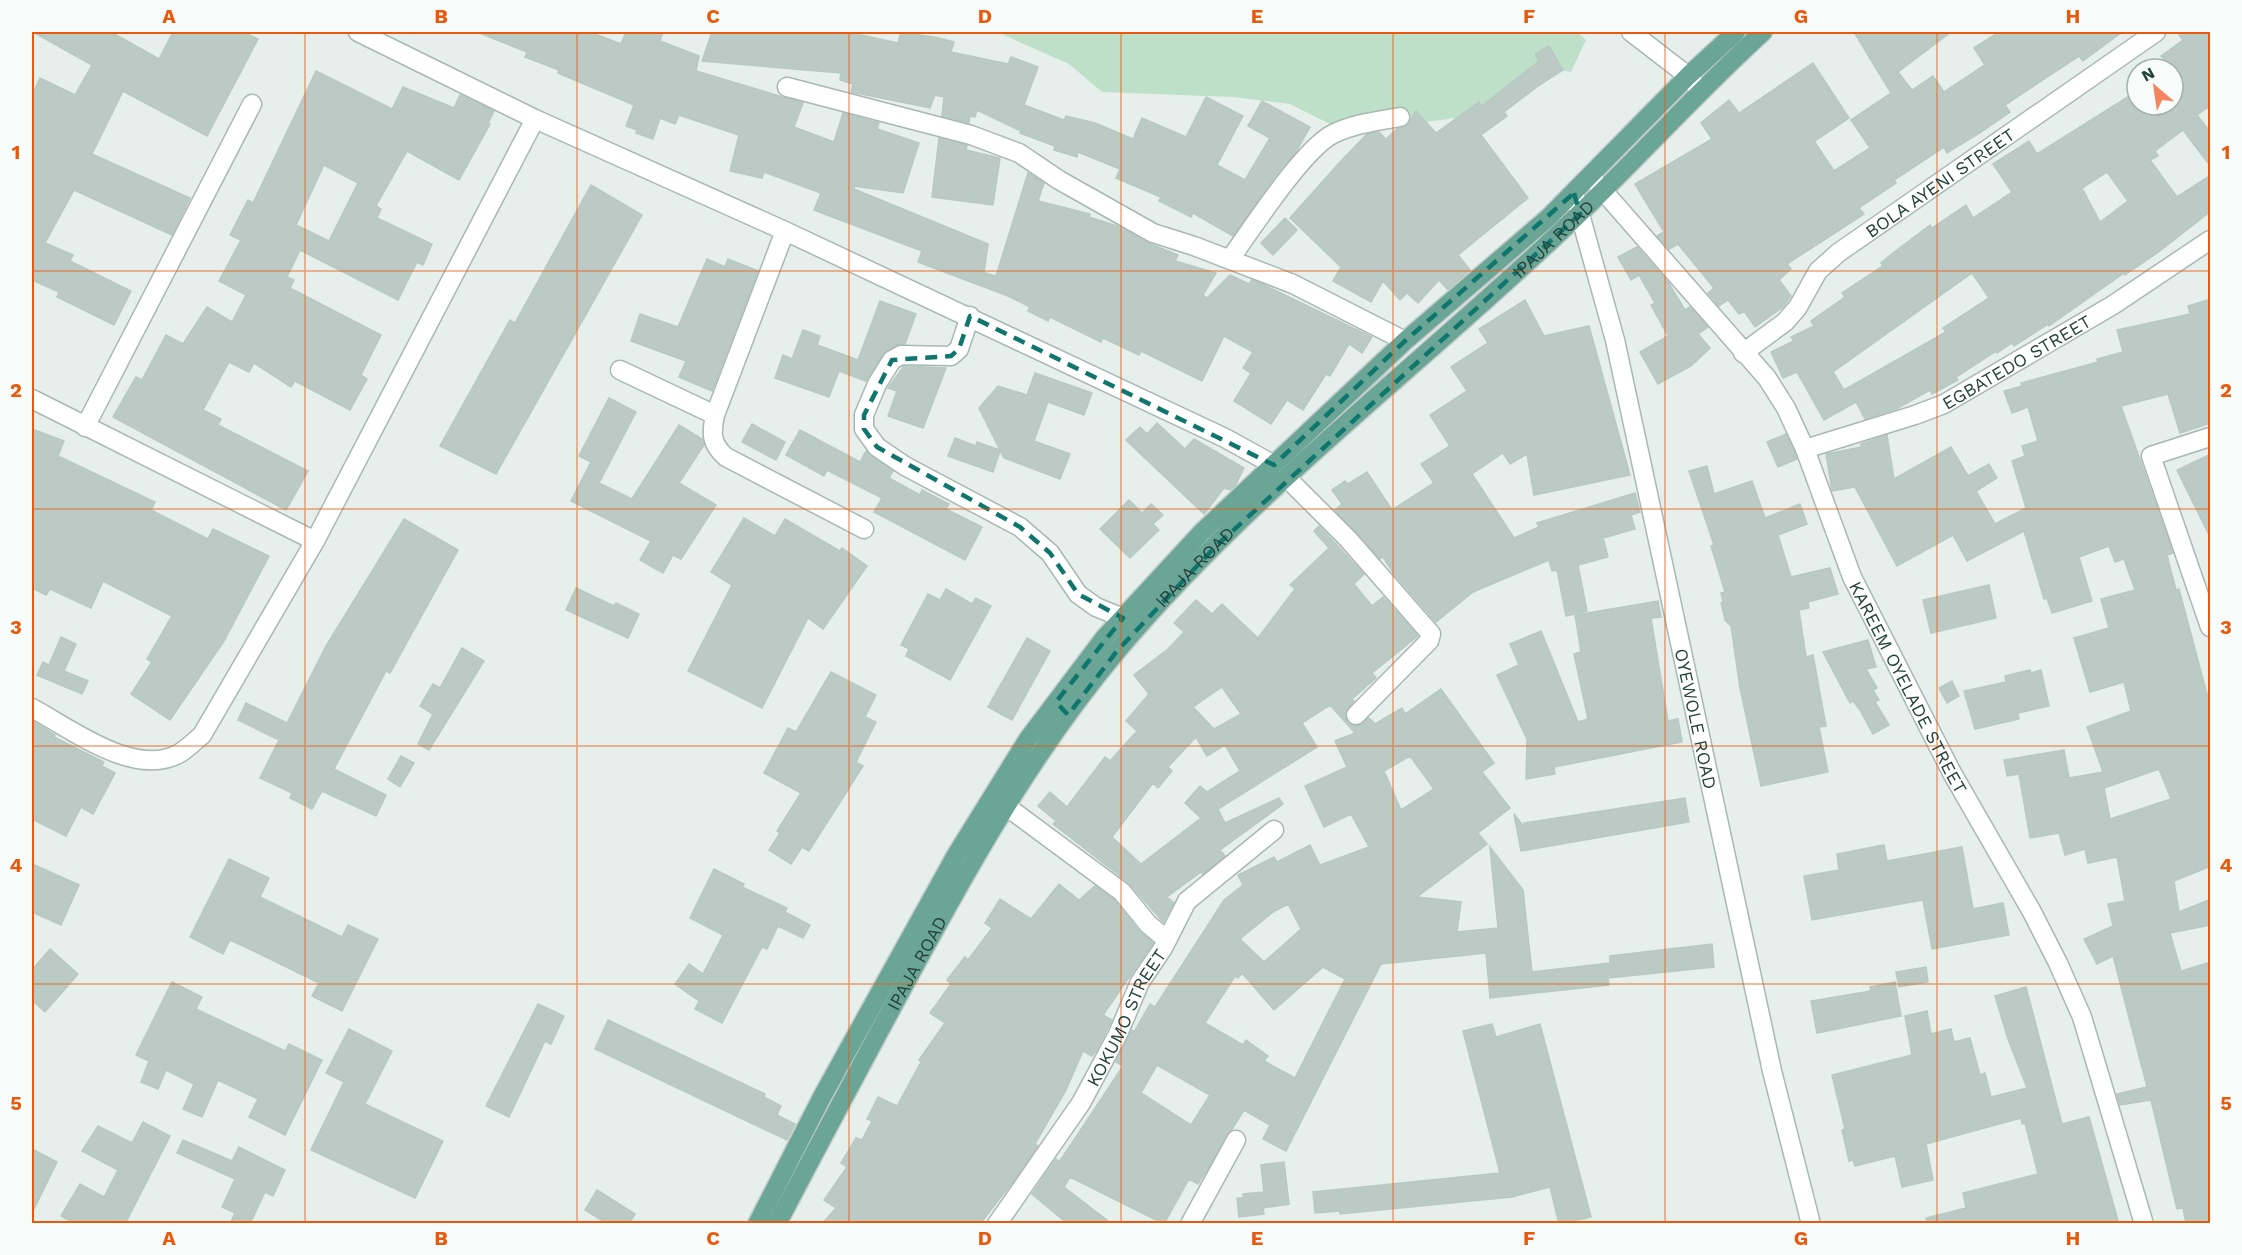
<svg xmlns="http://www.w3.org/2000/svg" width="2242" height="1255" font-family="'Work Sans',sans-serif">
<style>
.green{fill:#bfe0c8}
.building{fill:#bbcac4;stroke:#b8c9c2;stroke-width:1.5;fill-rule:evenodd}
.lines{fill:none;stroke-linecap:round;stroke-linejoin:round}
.minor-casing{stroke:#a8b8b2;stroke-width:21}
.major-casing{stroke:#c2cac8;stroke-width:21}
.minor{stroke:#fff;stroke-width:18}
.major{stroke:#6aa596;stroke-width:18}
.marked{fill:none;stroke:#0f766e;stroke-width:4.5;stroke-dasharray:12 8;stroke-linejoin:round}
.grid{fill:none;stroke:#e8590c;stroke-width:1.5;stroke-opacity:0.55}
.labels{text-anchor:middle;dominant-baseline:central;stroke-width:4.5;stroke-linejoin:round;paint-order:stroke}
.street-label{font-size:18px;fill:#24423a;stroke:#f7fbf9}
.neatline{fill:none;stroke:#e8590c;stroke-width:2}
.grid-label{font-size:20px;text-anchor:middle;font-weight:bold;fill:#e8590c}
</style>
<rect width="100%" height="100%" fill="#e6efeb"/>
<polygon class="green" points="997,32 1577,32 1586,40 1571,72 1539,67 1480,115 1346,132 1290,104 1233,97 1102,92 1069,64"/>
<g class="building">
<polygon points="33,32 111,32 159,59 173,32 243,32 258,39 207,136 123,91 92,154 190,198 172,235 74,190 45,243 73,255 70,261 131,291 114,325 57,297 59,292 32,280 32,96 40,78 75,95 92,65"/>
<polygon points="477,32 590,32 621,44 626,32 663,32 660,41 699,56 696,71 803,103 794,127 834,142 843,113 879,123 877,129 919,143 903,193 854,186 854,189 988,244 983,280 985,273 996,276 1028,173 1044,183 1038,201 1090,214 1089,217 1117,226 1148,243 1178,255 1175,261 1216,273 1203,295 1207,298 1230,275 1249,284 1252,280 1264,285 1372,337 1362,353 1349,344 1330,376 1326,374 1303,410 1287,400 1271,424 1234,401 1251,373 1243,368 1253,352 1224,336 1202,381 1141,351 1139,355 1103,338 1101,342 1050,317 1048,321 1028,311 1030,307 1008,296 918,262 922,251 814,210 821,193 764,172 762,178 730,171 739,135 679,115 675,124 660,118 653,139 636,133 637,130 626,126 634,105 558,73 559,70 525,57 527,52"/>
<polygon points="712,32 847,32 898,43 901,32 939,38 954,42 951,52 1008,64 1011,57 1038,67 1024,105 1064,120 1066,116 1095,123 1133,139 1142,118 1186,137 1206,97 1243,116 1217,165 1245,180 1270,138 1248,126 1262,101 1310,127 1296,152 1233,236 1193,213 1191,217 1159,201 1161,197 1116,178 1120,169 1078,152 1077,157 1054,150 1055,146 1020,133 1021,131 977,110 975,117 970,116 969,123 942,116 944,97 935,95 930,108 851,92 853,84 840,80 841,73 702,61"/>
<polygon points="1854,32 1951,32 1898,72 1912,90 1933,76 1944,92 1985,65 1974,48 1999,32 2122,32 2083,61 2079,56 2005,105 2010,112 1981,132 1947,153 1944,147 1894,180 1896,183 1859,208 1864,214 1787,264 1791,269 1779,280 1791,296 1783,307 1755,327 1744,311 1739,314 1728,300 1719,306 1708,293 1714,288 1678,244 1669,249 1657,236 1664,232 1635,184 1712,139 1701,123 1729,100 1739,113 1813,63 1849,118 1815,141 1816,144 1834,171 1870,148 1851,120 1891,93"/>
<path d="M2177,32h34v73l-14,10 14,18v34l-28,-37 -28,21 3,5 -8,4 27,37 34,-22v36l-51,40 -35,24 -1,-2 -75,53 -1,-2 -34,22 -2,-3 -15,10 -1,-2 -40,26 2,3 -26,14 -2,-4 -32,18 -33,11 -9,-17 -32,18 -27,-48 -14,6 -12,-26 23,-11 -3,-4 23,-11 -3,-5 34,-24 -3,-4 41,-27 -2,-3 12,-10 37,-28 2,3 34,-23 7,13 39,-26 -19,-28 36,-23 8,13 100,-63v14h36v-36l-12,-13 22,-16zM2107,172l21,29 -28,21 -18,-34zM1972,273l17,25 -46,30 3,4 -102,58 -11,-18z"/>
<polygon points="1549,46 1563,70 1538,86 1504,112 1507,116 1481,135 1528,198 1458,255 1470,270 1448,290 1439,280 1418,303 1407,293 1400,300 1383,281 1371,302 1333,281 1341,267 1290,218 1339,163 1367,134 1379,132 1386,139 1397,129 1408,125 1416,111 1436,133 1479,102 1482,106 1539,61 1535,54"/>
<path d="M316,71l76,38 11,-22 51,21 6,-13 34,16 -6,12 2,1 -31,56 -52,-29 -31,55 5,3 -4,9 55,26 -9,21 -6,-3 -19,38 -98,-50 -13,27 7,3 -4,8 91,47 -20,40 6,4 -17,31 -55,-29 -4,6 -37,-24 -5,9 -20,-10 -26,48 18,9 -3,6 90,46 -22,39 -173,-93 23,-40 6,3 24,-45 17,9 24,-37 25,15 14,-27 -27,-14 22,-41 -11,-5 18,-35 5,3zM324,165l34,18 -29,58 -33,-16z"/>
<polygon points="939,138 967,145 966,150 1000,158 993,205 932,197"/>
<polygon points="591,185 642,215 496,474 440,446 510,320 515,323"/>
<polygon points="1285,218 1297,230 1273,255 1261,243"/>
<polygon points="1637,247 1668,282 1685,310 1690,307 1708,327 1698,334 1710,348 1691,366 1658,384 1640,352 1668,336 1651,305 1655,303 1639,275 1631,280 1618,257"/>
<polygon points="707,259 725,267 728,259 758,271 712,391 679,377 686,361 631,341 640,314 678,327"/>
<path d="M2211,299v124l-31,10 -12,-39 -47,12 52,147 -6,2 9,35 3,-1 32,120v157l-37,15 5,31 32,-13v26l-41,8 11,38 30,-9v262h-25l-3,-16 -6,1 -26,-109 -31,5 -3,-11 30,-7 -34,-131 -16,8 -13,-25 29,-13 -5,-22 17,-3 -8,-44 -29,6 -3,-14 -20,6 -6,-22 -29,5 -11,-64 -12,2 -3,-16 60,-10 5,28 34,-6 -16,-45 44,-16 -7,-29 -34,10 -16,-54 35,-10 -8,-29 34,-9 -11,-31 -9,3 -6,-16 -30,11 13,44 -40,12 -5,-15 -3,1 -20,-68 -57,30 -14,-26 -56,31 -42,-79 -23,4 -6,-37 35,-7v-3l26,-9 7,44 57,-32 17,29 21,-12 8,14 -21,13 19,33 31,-16 -14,-47 13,-5 -3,-10 16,-5 -10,-34 -16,6 -8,-22 18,-5 -1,-3 77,-21 -1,-3 26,-7 -6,-22 73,-16 -2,-8zM2159,769l12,30 -61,20 -6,-31z"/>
<polygon points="1525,300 1544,336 1589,326 1630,475 1534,495 1527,454 1510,464 1503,453 1472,474 1514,538 1539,527 1537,523 1635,493 1640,512 1631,515 1635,529 1603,538 1608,557 1578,565 1587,611 1566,616 1557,570 1552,571 1549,560 1473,592 1436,622 1394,574 1383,557 1380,559 1335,510 1342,504 1332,490 1345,481 1348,484 1367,472 1392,510 1434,483 1421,464 1450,446 1430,415 1467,391 1451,367 1488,343 1479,329"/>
<polygon points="880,301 916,314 905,344 896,345 883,354 866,381 839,371 829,397 775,378 783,355 792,359 803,330 820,336 817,345 858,360"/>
<polygon points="904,366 946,368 923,428 888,416 897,391 888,388"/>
<polygon points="1035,373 1092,393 1084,415 1048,402 1034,441 1070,454 1060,479 1004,458 1000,451 993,472 948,456 955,438 976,446 977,442 1000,450 979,408 998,386 1027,395"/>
<polygon points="609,398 636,412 599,483 632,499 679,425 702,439 704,445 679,483 716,505 681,559 673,555 663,573 640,560 651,541 571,501 591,462 579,456"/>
<polygon points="1157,423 1185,449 1194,439 1244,468 1235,486 1230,490 1224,488 1204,514 1126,440 1140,427 1147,434"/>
<polygon points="752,424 785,442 776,460 742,442"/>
<polygon points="32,429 64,441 58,456 155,502 151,510 208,539 213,529 269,556 224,641 170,720 131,694 152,662 147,659 172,616 103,581 91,608 50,589 46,595 32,588"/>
<polygon points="800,430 860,462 866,451 893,471 889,478 920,495 922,490 949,504 946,509 982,527 965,560 874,512 882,498 827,470 824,476 786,455"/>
<polygon points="1786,434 1797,459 1778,467 1767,442"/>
<polygon points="2211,454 2211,539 2177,470"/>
<polygon points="1707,466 1714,494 1752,481 1765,518 1800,504 1807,524 1778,535 1791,577 1830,568 1838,594 1808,602 1809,608 1799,610 1806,657 1813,655 1826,726 1819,727 1828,772 1761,786 1740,688 1731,626 1725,620 1721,603 1723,602 1721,593 1725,592 1711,546 1714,545 1689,471"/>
<polygon points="1129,500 1142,513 1151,504 1163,515 1153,524 1159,530 1130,558 1100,529"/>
<polygon points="744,518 775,536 785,519 840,551 842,548 867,566 823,629 808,618 762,708 688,671 732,585 711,572"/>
<polygon points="404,519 458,550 390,673 386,671 334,769 386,795 376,816 322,791 312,809 290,798 292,793 260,778 279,740 238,720 246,703 287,723 326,646"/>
<path d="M1319,526l45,48 -10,10 18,22 11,-9 35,39 -46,37 4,5 -24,21 2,2 -9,11 3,11 10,3 11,-8 6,6 27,-16 3,6 36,-25 53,74 -12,9 28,36 -32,25 9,11 -70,53 44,5 -4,30 41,-4 -8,-81 33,43 9,82 78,-9v-7l102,-12 2,23 -106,11 1,7 -119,13 -4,-45 -105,11 -95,187 -23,-12 7,-14 -26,-15 -46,74 -9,-5 -25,45 -94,-47 -6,10 48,37h-44l-36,-30 24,-35 3,3 13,-19 51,-77 -7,-4 16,-32 2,2 16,-28 5,3 69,-107 19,-15 -5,-10 36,-18 3,5 33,-17 10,20 49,-18 -18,-33 -27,13 -19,-41 42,-19 -12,-26 20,-8 -25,-28 -28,18 15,24 -99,62 7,14 54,-25 4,6 -63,46 5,6 -22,18 -2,-2 -34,25 7,6 -11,19 -34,-39 -76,-59 3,-3 -18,-15 12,-14 17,15 38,-50 5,4 27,-30 -11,-10 23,-27 -15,-19 34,-26 16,-17 -10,-9 22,-23 16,14 10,-10 36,34 37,-49 -5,-4 39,-37 -15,-17zM1222,687l19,27 -27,15 -21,-22zM1196,737l11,19 18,-11 15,26 -33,21 -7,-6 -15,17 16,15 -60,46 -29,-27 41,-54 5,5 14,-17 -4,-4zM1410,756l24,33 -33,21 -17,-39zM1288,904l13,25 -37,33 -24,-23 33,-27zM1323,967l22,12 -50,99 -31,-17 4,-5 -22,-16 -3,5 -38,-22 30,-47 3,2 4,-5 32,37zM1157,1065l53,30 -19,30 -50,-32z"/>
<polygon points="1989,585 1996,618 1931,633 1923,600"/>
<polygon points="576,588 614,606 616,603 639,614 628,638 566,610"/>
<polygon points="946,589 972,604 976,598 991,606 950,680 906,656 909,649 901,645 928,594 940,600"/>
<polygon points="1658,601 1661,617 1651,618 1668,721 1678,719 1682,742 1554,767 1555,774 1526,779 1527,739 1497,675 1519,665 1510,644 1541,631 1578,722 1588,719 1574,654 1581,652 1575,615"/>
<polygon points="61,637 76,644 64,671 88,681 82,694 37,675 43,662 49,665"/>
<polygon points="1027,638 1050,651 1012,720 988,707"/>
<polygon points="1868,640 1876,667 1866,669 1877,688 1873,690 1879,700 1875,702 1889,725 1873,734 1860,710 1853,701 1850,703 1823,652"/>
<polygon points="462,648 484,661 429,750 418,744 433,714 420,706 433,684 440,688"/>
<polygon points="2030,670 2031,673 2041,670 2049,706 2018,713 2019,719 1975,729 1964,691 2006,682 2005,676"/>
<polygon points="831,672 876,695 865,717 876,722 856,762 863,766 809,851 802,847 791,864 769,850 780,833 777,831 801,793 764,773 788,728 796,732"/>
<polygon points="1952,681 1959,696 1947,703 1939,688"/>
<polygon points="32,721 55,735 54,737 104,762 102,766 115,773 93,814 81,807 66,836 32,819"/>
<polygon points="401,756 414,763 400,787 388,779"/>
<polygon points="1685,798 1689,822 1521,851 1514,814 1524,827 1524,823"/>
<polygon points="1884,845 1887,861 1962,847 1973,909 2003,903 2009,935 1932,949 1923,900 1812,920 1804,876 1839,870 1837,854"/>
<polygon points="229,859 269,878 260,897 342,937 348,925 378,939 342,1011 312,996 319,983 264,956 230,940 223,954 190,937"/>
<polygon points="32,864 79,885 61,925 32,912"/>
<polygon points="714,869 744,884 742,887 787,908 785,912 810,925 803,938 778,926 767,949 762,947 722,1023 695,1009 699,1001 675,984 689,964 703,974 723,935 690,918"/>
<polygon points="1059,884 1079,900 1095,886 1114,900 1139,931 1153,943 1103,1015 1112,1020 1096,1051 1092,1056 1083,1051 1066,1090 1035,1144 1038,1146 1014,1180 980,1224 822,1224 836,1208 824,1200 847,1167 841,1163 856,1138 862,1140 872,1121 867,1119 878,1097 897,1106 921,1062 919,1060 945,1023 930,1013 951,984 947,980 965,957 968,960 992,928 985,923 1000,899 1031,919"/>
<polygon points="50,949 78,974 45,1012 32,1000 32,970"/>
<polygon points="1926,967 1928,982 1899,987 1896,972"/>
<polygon points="172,982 202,997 196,1009 285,1051 289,1044 322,1060 285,1135 249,1117 258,1099 218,1080 202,1117 183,1109 194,1084 166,1070 158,1089 141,1082 149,1061 136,1055"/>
<polygon points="1895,982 1901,1016 1817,1033 1811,1001 1871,991 1870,987"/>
<polygon points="2026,987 2062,1124 2089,1117 2119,1224 1927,1224 1926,1218 1966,1208 1963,1193 2038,1174 2025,1123 2022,1124 2021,1118 1926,1144 1933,1180 1902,1187 1895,1156 1855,1166 1853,1160 1849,1161 1842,1130 1845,1129 1832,1075 1912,1055 1905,1016 1927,1011 1931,1034 1951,1029 1954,1042 1970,1038 1980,1075 1985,1073 1991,1097 2027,1088 2008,1039 1995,996"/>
<polygon points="538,1004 564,1016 551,1044 545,1041 509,1117 486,1106"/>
<polygon points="608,1020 765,1094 764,1097 781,1106 777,1115 795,1124 787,1140 595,1049"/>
<polygon points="1492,1024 1496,1037 1540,1024 1591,1217 1559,1224 1550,1187 1512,1197 1340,1214 1340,1211 1315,1213 1313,1192 1500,1173 1463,1031"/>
<polygon points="349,1029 392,1051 365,1104 443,1141 415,1198 311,1150 344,1082 326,1073"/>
<polygon points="143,1122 170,1136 125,1224 76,1224 61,1216 80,1184 104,1197 118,1170 82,1151 98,1126 132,1143"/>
<polygon points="183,1140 232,1161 239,1147 285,1170 273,1196 265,1192 250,1224 230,1224 235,1213 222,1207 235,1179 177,1153"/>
<polygon points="32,1149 57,1162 32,1213"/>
<polygon points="1284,1162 1289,1204 1263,1208 1264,1214 1239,1217 1237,1198 1243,1198 1243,1194 1264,1192 1261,1165"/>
<polygon points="597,1190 635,1214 629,1224 608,1224 585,1210"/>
</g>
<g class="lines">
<g class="minor-casing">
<g id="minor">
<polyline points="358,32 535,119 785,231 1225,438 1274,465 1348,539 1431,634 1429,641 1356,715"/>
<polyline points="1631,32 1688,76 1698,88"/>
<polyline points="787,87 971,135 1019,153 1059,180 1153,233 1194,246 1293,284 1405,341"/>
<path id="s1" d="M1591,177l176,201 19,30 19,41 47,128 100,196 80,139 26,51 24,54 62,207"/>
<path id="s2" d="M1574,193l41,147 157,731 39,153"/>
<path d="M785,231l-70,184c-4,19 -4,29 11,42l138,72"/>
<path d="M1230,259c21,-29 73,-110 103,-125 20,-10 44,-13 67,-17"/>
<polyline points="970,316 959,349 951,356 901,355 892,360 877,384 864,415 864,429 877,447 905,466 1020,527 1050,553 1078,594 1096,607 1123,618"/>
<path id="s3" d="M1743,353l42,-31 13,-15 20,-36 20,-18 318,-221"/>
<polyline points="620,370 715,415"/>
<polyline points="32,399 315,541"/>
<polyline points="85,427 252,104"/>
<polyline points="2210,437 2151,456 2210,627"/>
<path id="s4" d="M1805,449l110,-34 29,-11 169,-99 97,-65"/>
<path d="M32,708c39,21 104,71 148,45 8,-5 15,-12 22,-18l113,-194 220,-422"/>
<polyline points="1006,806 1122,892 1148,924 1167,940"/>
<path id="s5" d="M997,1224l84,-121 37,-69 22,-52 23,-34 24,-47 87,-71"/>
<polyline points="1190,1224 1236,1140"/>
</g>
</g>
<g class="major-casing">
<g id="major">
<polyline points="757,1224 823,1095 956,855 1028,739 1105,637 1201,533 1405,341 1548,218 1688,76 1736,32"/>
<path id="s6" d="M777,1224c50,-95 100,-190 152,-284 55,-101 114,-201 188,-289 135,-161 311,-291 462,-437 63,-60 120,-124 184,-182"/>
</g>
</g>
<use href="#minor" class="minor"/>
<use href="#major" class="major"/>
</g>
<path class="marked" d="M1574,193l6,21 -365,333 -98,104 -49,64 -12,-13 67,-84 -45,-24 -28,-41 -30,-26 -143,-80 -13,-18v-14l28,-55 59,-4 8,-7 11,-33 304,149 131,-124z"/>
<path class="grid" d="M305,32v1192M577,32v1192M849,32v1192M1121,32v1192M1393,32v1192M1665,32v1192M1937,32v1192M32,271h2178M32,509h2178M32,746h2178M32,984h2178"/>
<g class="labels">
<g class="street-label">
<text stroke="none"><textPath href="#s3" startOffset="264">BOLA AYENI STREET</textPath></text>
<text stroke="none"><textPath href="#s6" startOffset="1268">IPAJA ROAD</textPath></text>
<text stroke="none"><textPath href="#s4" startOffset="230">EGBATEDO STREET</textPath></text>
<text stroke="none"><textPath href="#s6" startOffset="782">IPAJA ROAD</textPath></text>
<text stroke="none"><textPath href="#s1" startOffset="608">KAREEM OYELADE STREET</textPath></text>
<text stroke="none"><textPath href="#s2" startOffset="540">OYEWOLE ROAD</textPath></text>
<text stroke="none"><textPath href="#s6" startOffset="296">IPAJA ROAD</textPath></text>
<text stroke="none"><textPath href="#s5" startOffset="244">KOKUMO STREET</textPath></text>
</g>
</g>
<rect width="2242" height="1255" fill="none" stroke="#f7fbf9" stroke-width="66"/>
<g transform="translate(2155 87) rotate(331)"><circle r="28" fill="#f7fbf9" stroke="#a3b1ad" stroke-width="1.5"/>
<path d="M0-4.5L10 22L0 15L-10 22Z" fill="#f4845f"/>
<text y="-9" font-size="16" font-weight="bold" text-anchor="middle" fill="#24423a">N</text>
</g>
<rect x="33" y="33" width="2176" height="1189" class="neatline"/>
<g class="grid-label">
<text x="169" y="23">A</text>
<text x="441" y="23">B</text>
<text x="713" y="23">C</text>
<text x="985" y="23">D</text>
<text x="1257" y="23">E</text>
<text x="1529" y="23">F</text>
<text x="1801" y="23">G</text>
<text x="2073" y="23">H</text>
<text x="16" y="159">1</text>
<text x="2226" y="159">1</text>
<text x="16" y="397">2</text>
<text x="2226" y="397">2</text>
<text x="16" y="634">3</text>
<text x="2226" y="634">3</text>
<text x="16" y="872">4</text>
<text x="2226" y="872">4</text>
<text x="16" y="1110">5</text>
<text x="2226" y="1110">5</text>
<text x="169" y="1245">A</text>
<text x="441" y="1245">B</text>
<text x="713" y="1245">C</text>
<text x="985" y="1245">D</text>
<text x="1257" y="1245">E</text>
<text x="1529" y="1245">F</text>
<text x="1801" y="1245">G</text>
<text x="2073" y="1245">H</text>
</g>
</svg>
